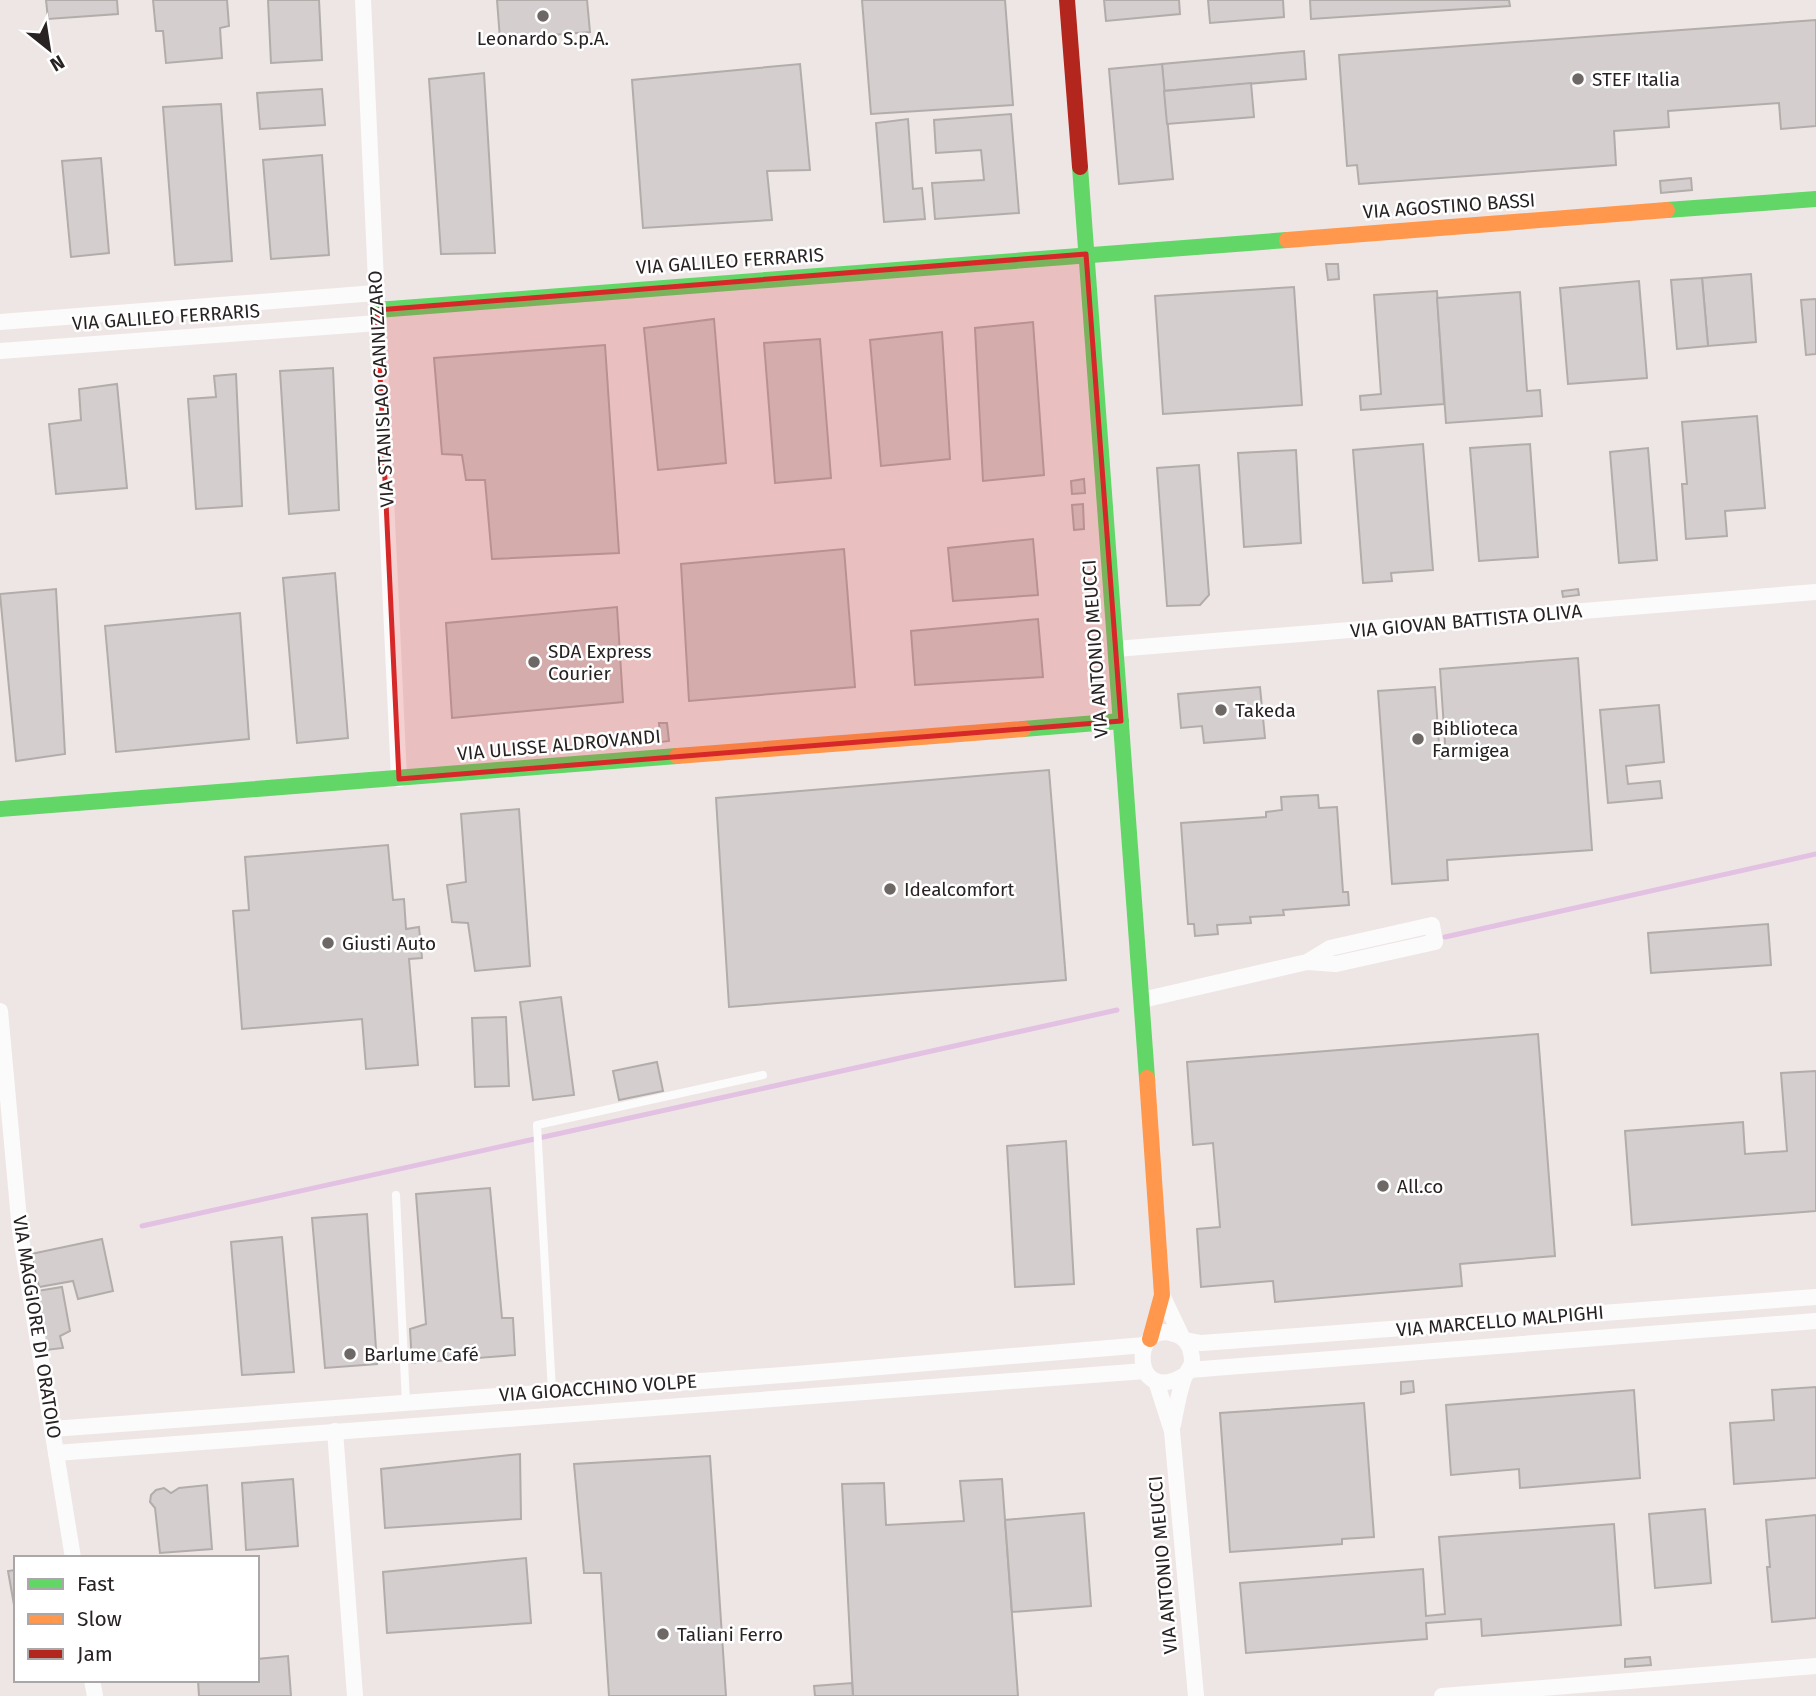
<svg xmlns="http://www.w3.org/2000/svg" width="1816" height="1696" font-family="'Fira Sans',sans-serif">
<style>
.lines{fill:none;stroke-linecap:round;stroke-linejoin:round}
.stream{stroke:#e2c1e2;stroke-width:5}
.building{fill:#d4cece;stroke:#b2acab;stroke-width:2}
.lane{stroke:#fcfbfb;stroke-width:8}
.street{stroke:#fcfbfb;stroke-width:16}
.fast{stroke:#63d668;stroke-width:16}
.slow{stroke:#ff974d;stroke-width:16}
.jam{stroke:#b3261e;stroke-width:16}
.marked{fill:#d62828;fill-opacity:0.2;stroke:#d62828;stroke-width:5;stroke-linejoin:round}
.poi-dot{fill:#6d6766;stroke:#fff;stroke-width:2.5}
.labels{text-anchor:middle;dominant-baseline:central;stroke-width:5;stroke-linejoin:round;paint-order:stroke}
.poi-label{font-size:19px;fill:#282222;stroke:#fff;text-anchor:start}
.street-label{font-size:19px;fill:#282222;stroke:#fff}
</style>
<rect width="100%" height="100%" fill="#eee6e5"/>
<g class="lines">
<g class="stream">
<polyline points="1445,937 1816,854"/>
<polyline points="142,1226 1117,1010"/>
</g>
</g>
<g class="building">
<polygon points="46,0 117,0 118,14 48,19"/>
<polygon points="153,0 227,0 229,26 220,28 222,58 166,63 163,31 156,31"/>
<polygon points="268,0 319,0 322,60 271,63"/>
<polygon points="497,0 587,0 590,32 500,39"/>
<polygon points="862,0 1005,0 1013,105 871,114"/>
<polygon points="1104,0 1179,0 1180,14 1106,21"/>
<polygon points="1208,0 1283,0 1284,17 1210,23"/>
<polygon points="1310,0 1509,0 1510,6 1311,19"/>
<polygon points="1816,20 1816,126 1781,129 1779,103 1668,111 1669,127 1614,131 1616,165 1359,184 1357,165 1347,166 1339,55"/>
<polygon points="1304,51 1306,79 1164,91 1162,64"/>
<polygon points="800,64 810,170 767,171 772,220 643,228 632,80"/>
<polygon points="1162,64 1173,179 1119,184 1109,69"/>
<polygon points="484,73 495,253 441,254 429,79"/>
<polygon points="1251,83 1254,117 1167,124 1164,91"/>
<polygon points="322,89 325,125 260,129 257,93"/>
<polygon points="221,104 232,261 175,265 163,107"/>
<polygon points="1011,114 1019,213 935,219 932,183 984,180 981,150 936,153 934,120"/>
<polygon points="908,119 913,189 922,188 925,219 884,222 876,123"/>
<polygon points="322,155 329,255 271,259 263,160"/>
<polygon points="101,158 109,253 71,257 62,161"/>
<polygon points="1691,178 1692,190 1661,193 1660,181"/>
<polygon points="1326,264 1338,264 1339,279 1328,280"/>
<polygon points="1751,274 1756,342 1708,346 1702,278"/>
<polygon points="1702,278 1708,346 1677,349 1671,280"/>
<polygon points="1639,281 1647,378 1568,384 1560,288"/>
<polygon points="1294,287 1302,405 1163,414 1155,296"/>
<polygon points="1437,291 1444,404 1361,410 1360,396 1381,394 1374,295"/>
<polygon points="1520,292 1527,391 1540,390 1542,416 1446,423 1437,298"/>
<polygon points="1816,299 1816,354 1806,355 1801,300"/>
<polygon points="714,319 726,463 658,470 644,328"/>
<polygon points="1033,322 1044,475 983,481 975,328"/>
<polygon points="942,332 950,459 881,466 870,340"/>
<polygon points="820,339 831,478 775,483 764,343"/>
<polygon points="605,345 619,553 492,559 485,480 466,480 462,455 442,454 434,358"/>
<polygon points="333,368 339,510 289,514 280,371"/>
<polygon points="236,374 242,506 196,509 188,399 216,397 214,376"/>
<polygon points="117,384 127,488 56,494 49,424 81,420 79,389"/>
<polygon points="1757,416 1765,508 1725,511 1727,536 1686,539 1682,484 1687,484 1682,422"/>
<polygon points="1423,444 1433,570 1391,573 1392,581 1363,583 1353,450"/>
<polygon points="1530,444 1538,557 1479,561 1470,448"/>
<polygon points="1648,448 1657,560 1619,563 1610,452"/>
<polygon points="1296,450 1301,543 1244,547 1238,453"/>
<polygon points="1199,465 1209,595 1200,605 1167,606 1157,468"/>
<polygon points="1084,479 1085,493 1072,494 1071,481"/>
<polygon points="1083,504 1084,529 1074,530 1072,505"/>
<polygon points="1033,539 1038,595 953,601 948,548"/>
<polygon points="844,549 855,687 689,701 681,564"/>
<polygon points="335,573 348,738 297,743 283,578"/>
<polygon points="56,589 65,754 16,761 0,594"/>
<polygon points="1578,589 1579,595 1563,597 1562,591"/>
<polygon points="617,607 623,702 452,718 446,623"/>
<polygon points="240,613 249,739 116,752 105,626"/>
<polygon points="1038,619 1043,677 915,685 911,631"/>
<polygon points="1578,658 1592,850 1447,860 1448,880 1392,884 1378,691 1435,687 1440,759 1446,758 1440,669"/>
<polygon points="1260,687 1265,738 1204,743 1202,726 1181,728 1178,694"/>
<polygon points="1659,705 1664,762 1626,766 1628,784 1660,781 1662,798 1608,803 1600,710"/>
<polygon points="659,723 667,723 669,741 661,742"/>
<polygon points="1049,770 1066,980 729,1007 716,798"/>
<polygon points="1318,795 1319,808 1337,807 1343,892 1348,892 1349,905 1283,910 1284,915 1250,917 1251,923 1217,925 1218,934 1195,936 1194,924 1188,924 1181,823 1266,817 1266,812 1282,810 1281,797"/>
<polygon points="519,809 530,966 475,971 468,923 452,922 447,885 466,882 461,814"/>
<polygon points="388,845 393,900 404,899 406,929 419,927 422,958 409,959 418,1065 366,1069 362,1019 242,1029 233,911 249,910 245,857"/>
<polygon points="1768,924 1771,965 1651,973 1648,933"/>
<polygon points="561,997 574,1095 533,1100 520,1002"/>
<polygon points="506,1017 509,1086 475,1087 472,1018"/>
<polygon points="1538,1034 1555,1256 1460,1264 1462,1286 1275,1302 1273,1281 1201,1287 1197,1229 1220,1227 1213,1143 1193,1145 1187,1062"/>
<polygon points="657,1062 663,1091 619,1100 613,1071"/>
<polygon points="1816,1071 1816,1211 1632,1225 1625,1131 1743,1122 1745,1154 1787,1151 1781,1073"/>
<polygon points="1066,1141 1074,1284 1015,1287 1007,1146"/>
<polygon points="490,1188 502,1318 513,1318 515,1355 412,1363 410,1329 426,1324 416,1194"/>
<polygon points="367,1214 377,1364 325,1368 312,1218"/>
<polygon points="282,1237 294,1372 242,1375 231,1242"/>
<polygon points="102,1239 113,1291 78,1299 73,1281 39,1287 31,1254"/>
<polygon points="62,1287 70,1331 60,1336 63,1348 46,1350 37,1291"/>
<polygon points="1413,1381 1414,1392 1401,1394 1401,1382"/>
<polygon points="1816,1387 1816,1478 1734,1484 1730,1423 1774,1420 1772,1390"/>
<polygon points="1634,1390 1640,1478 1520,1488 1519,1469 1451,1475 1446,1405"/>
<polygon points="1364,1403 1374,1537 1342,1539 1342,1544 1230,1552 1220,1413"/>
<polygon points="520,1454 521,1519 385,1528 381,1469"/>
<polygon points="710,1456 726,1696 609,1696 601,1573 584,1573 574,1464"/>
<polygon points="293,1479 298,1546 246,1550 242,1483"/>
<polygon points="1002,1479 1018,1696 853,1696 842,1484 884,1483 886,1525 964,1521 960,1481"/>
<polygon points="207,1485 212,1549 160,1553 155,1508 150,1502 151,1495 156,1490 164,1488 171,1493 179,1488"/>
<polygon points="1705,1509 1711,1583 1655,1588 1649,1514"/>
<polygon points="1084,1513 1091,1606 1012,1612 1005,1520"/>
<polygon points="1816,1515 1816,1618 1772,1622 1767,1567 1770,1567 1766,1520"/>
<polygon points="1614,1524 1621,1625 1482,1636 1481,1619 1426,1623 1427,1639 1246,1653 1240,1583 1423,1569 1426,1616 1445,1614 1439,1537"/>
<polygon points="526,1558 531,1623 387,1633 383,1572"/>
<polygon points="16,1570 16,1604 14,1605 8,1571"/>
<polygon points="288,1656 291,1696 199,1696 198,1680 257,1680 257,1659"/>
<polygon points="1650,1657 1651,1665 1625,1667 1625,1659"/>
<polygon points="852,1683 853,1696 815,1696 814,1686"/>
</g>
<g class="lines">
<g class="lane">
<polyline points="396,1195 406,1403"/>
<polyline points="552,1391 537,1125 763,1075"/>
</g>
<g class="street">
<polyline points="363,0 399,779"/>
<polyline points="0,322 376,293"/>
<polyline points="0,351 378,323"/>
<polyline points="1116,649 1816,592"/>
<polyline points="1142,1000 1307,962 1336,964 1435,942 1432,925 1330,948 1307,962"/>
<polyline points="0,1011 20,1231 73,1558"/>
<polyline points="1162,1295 1182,1337"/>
<polyline points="1185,1340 1201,1343 1229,1341 1816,1297"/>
<polyline points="1189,1370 1816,1321"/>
<polyline points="1156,1381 1172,1431 1196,1696"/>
<path d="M1173,1425c3,-16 6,-33 11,-47 2,-5 6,-9 8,-15 0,-3 0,-7 -1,-10 -1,-9 -8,-17 -17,-19 -44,-15 -43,74 11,41"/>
<polyline points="52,1429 796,1374 1145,1345"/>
<polyline points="335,1431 355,1696"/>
<polyline points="56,1453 1145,1371"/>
<polyline points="92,1680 95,1696"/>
<polyline points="1442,1696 1816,1666"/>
</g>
<g class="fast">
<polyline points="1080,167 1147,1078"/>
<polyline points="1667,210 1816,199"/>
<polyline points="377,310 1287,240"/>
<polyline points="1023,729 1121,721"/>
<polyline points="0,809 677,756"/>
</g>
<g class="slow">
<polyline points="1287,240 1667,210"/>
<polyline points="677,756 1023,729"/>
<polyline points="1147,1078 1162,1295 1150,1339"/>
</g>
<polyline class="jam" points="1067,0 1080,167"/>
</g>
<path class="marked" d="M1086,254l35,467 -722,58 -22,-469z"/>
<g class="poi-dot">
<circle cx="543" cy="16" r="7"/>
<circle cx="1578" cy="79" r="7"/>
<circle cx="534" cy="662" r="7"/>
<circle cx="1221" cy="710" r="7"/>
<circle cx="1418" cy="739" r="7"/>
<circle cx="890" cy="889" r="7"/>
<circle cx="328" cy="943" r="7"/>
<circle cx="1383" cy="1186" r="7"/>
<circle cx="350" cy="1354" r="7"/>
<circle cx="663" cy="1634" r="7"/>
</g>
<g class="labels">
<g class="poi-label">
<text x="543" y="38" text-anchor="middle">Leonardo S.p.A.</text>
<text x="1592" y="79">STEF Italia</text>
<text x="548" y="651">SDA Express<tspan x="548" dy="22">Courier</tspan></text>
<text x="1235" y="710">Takeda</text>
<text x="1432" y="728">Biblioteca<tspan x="1432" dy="22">Farmigea</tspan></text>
<text x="904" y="889">Idealcomfort</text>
<text x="342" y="943">Giusti Auto</text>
<text x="1397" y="1186">All.co</text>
<text x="364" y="1354">Barlume Café</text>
<text x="677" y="1634">Taliani Ferro</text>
</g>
<g class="street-label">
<text transform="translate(1449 206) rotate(-4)">VIA AGOSTINO BASSI</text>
<text transform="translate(730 261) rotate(-4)">VIA GALILEO FERRARIS</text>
<text transform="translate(166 317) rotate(-4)">VIA GALILEO FERRARIS</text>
<text transform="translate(381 389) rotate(-93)">VIA STANISLAO CANNIZZARO</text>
<text transform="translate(1466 621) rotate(-5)">VIA GIOVAN BATTISTA OLIVA</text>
<text transform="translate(1095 649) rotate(-94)">VIA ANTONIO MEUCCI</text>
<text transform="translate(559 745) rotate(-5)">VIA ULISSE ALDROVANDI</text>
<text transform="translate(1500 1321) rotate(-5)">VIA MARCELLO MALPIGHI</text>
<text transform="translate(37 1327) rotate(81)">VIA MAGGIORE DI ORATOIO</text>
<text transform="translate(598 1388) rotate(-4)">VIA GIOACCHINO VOLPE</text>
<text transform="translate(1163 1565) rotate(-95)">VIA ANTONIO MEUCCI</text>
</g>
</g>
<rect x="14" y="1556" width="245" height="126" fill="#ffffff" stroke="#a9a7a7" stroke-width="2"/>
<rect x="28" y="1579" width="35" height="10" fill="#63d668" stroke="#a9a7a7" stroke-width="2"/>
<text x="77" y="1591" font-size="21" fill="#282222">Fast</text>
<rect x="28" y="1614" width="35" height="10" fill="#ff974d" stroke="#a9a7a7" stroke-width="2"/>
<text x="77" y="1626" font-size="21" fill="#282222">Slow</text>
<rect x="28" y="1649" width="35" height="10" fill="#b3261e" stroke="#a9a7a7" stroke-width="2"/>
<text x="77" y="1661" font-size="21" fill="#282222">Jam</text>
<g transform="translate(49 49) rotate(150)" stroke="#ffffff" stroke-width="5" paint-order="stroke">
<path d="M0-5L12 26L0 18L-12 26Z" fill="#282222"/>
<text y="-10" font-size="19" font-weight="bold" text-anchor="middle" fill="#282222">N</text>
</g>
</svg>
